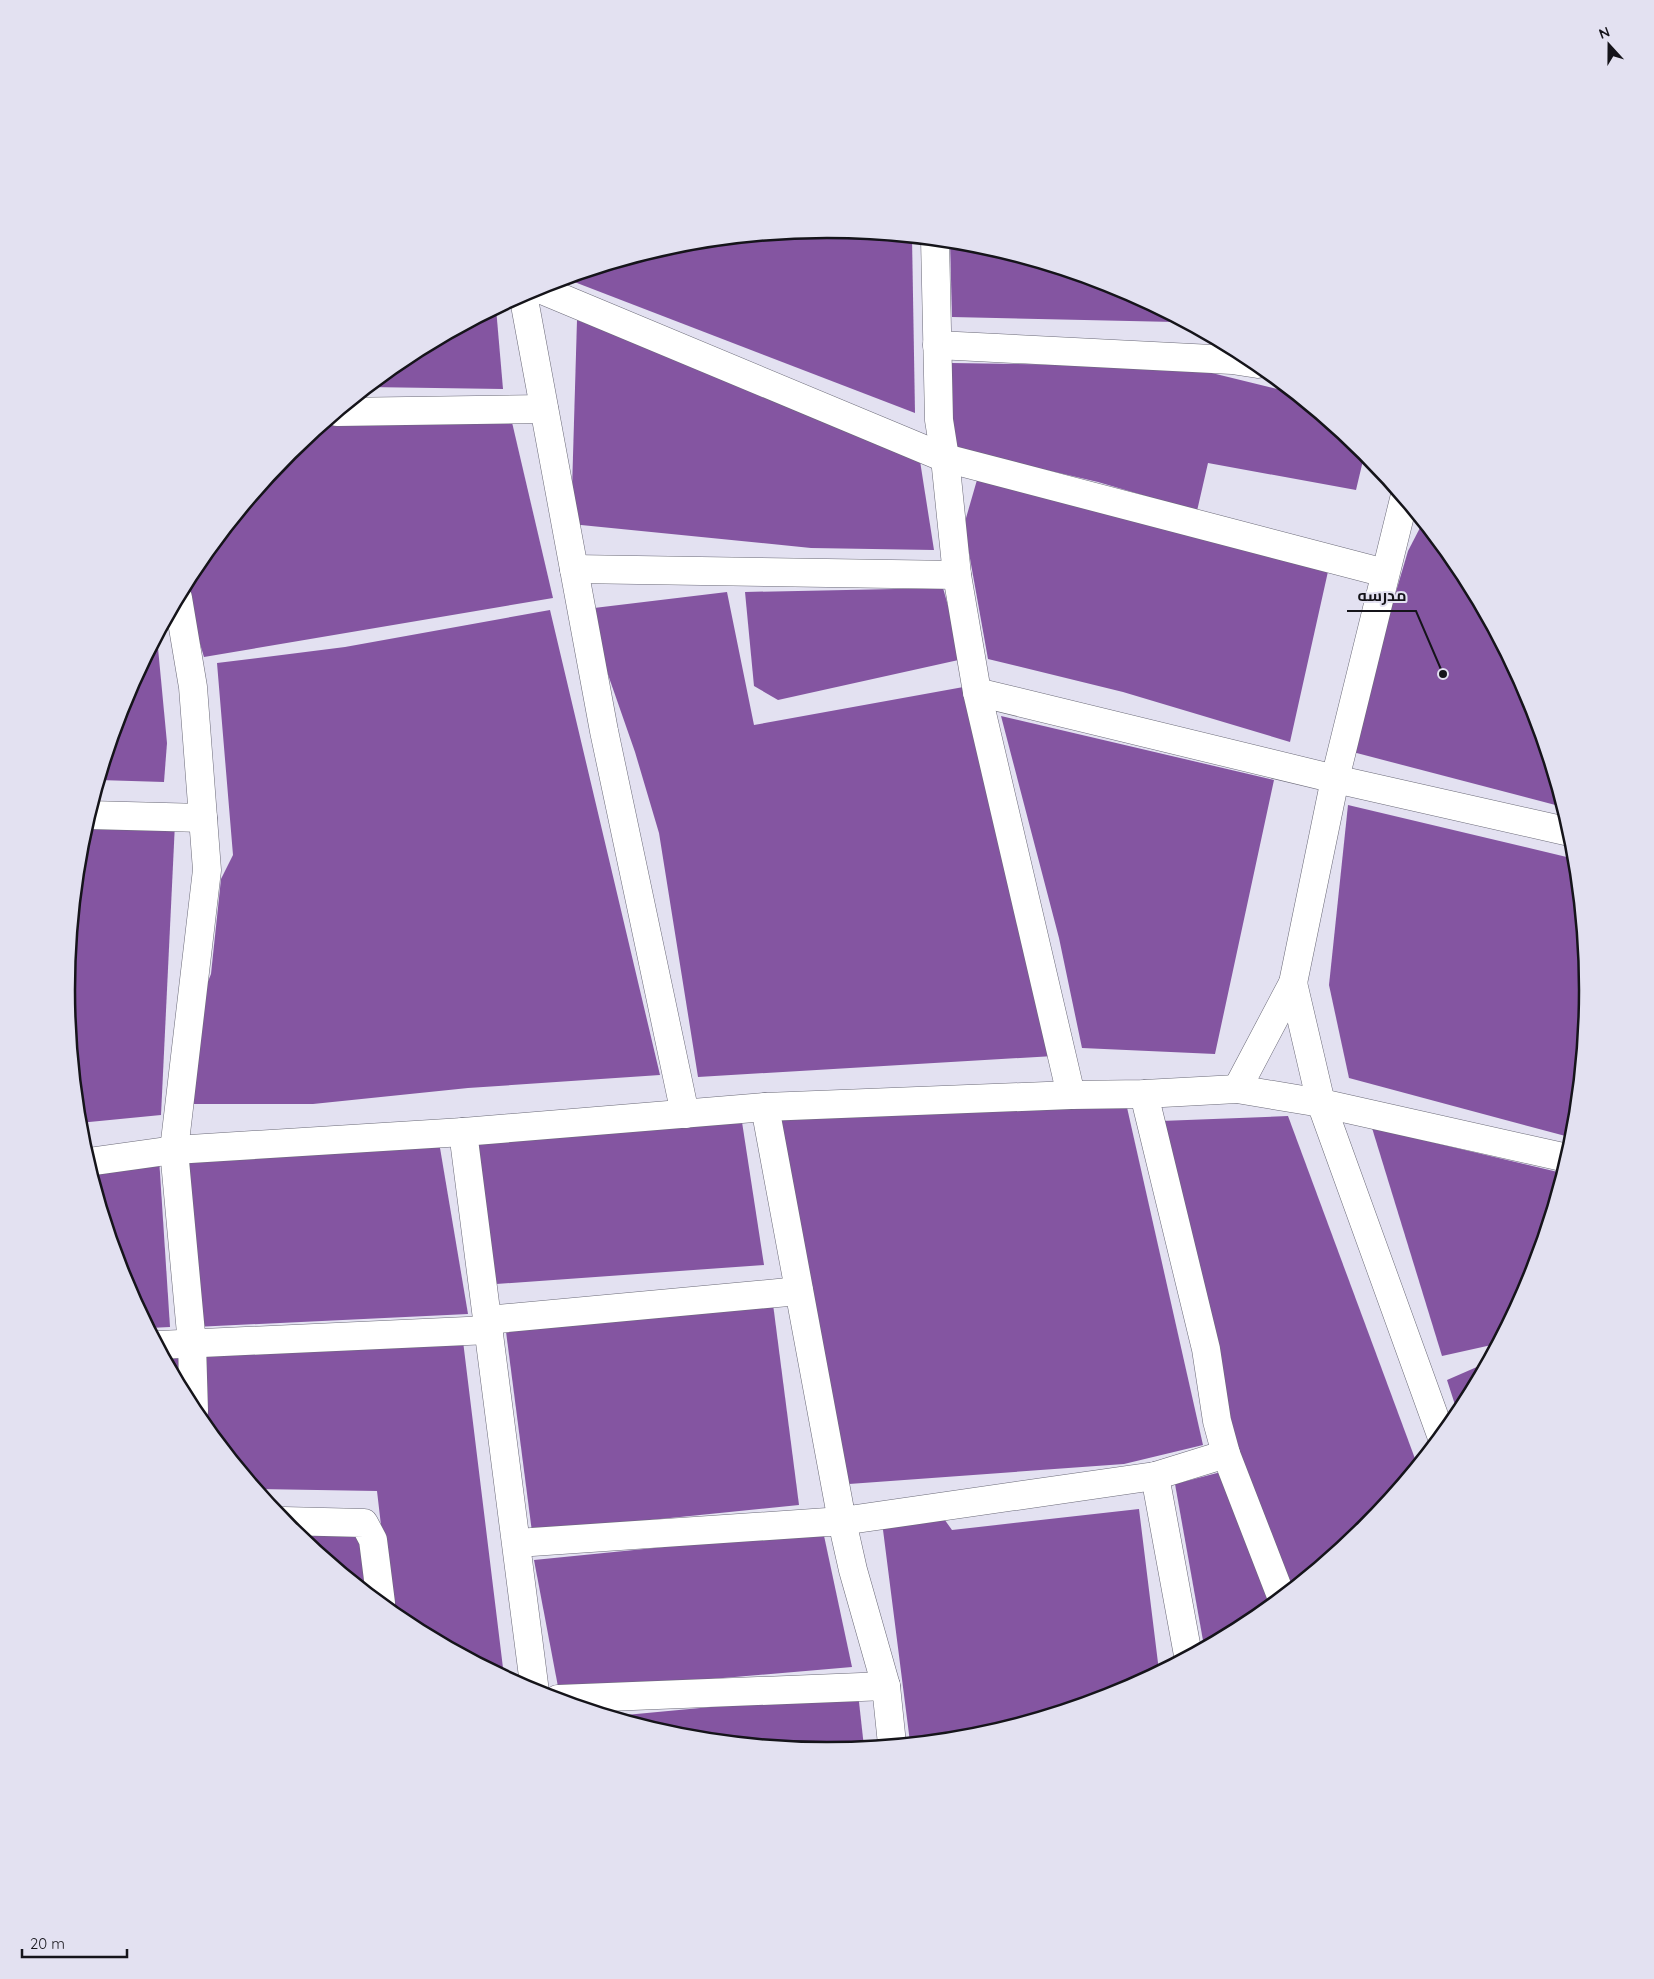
<svg xmlns="http://www.w3.org/2000/svg" width="1654" height="1979" font-family="Quicksand,Cairo,sans-serif">
<style>
.building{fill:#8455a1}
.lines{fill:none;stroke-linecap:round;stroke-linejoin:round}
.minor-casing{stroke:#6b6a78;stroke-width:29}
.minor{stroke:#fff;stroke-width:28}
.rim{fill:none;stroke:#15141a;stroke-width:2.5}
.leader{fill:none;stroke:#15141a;stroke-width:2}
.callout-dot{fill:#15141a;stroke:#e3e1f1;stroke-width:2}
.callout-label{font-size:16px;text-anchor:middle;font-weight:bold;fill:#15141a;stroke:#e3e1f1;stroke-width:4;stroke-linejoin:round;paint-order:stroke}
</style>
<rect width="100%" height="100%" fill="#e3e1f1"/>
<g class="building">
<polygon points="827,229 912,237 915,413 564,278 679,243"/>
<polygon points="950,241 976,243 1118,287 1176,318 1175,322 952,317"/>
<polygon points="496,308 503,389 367,387 405,357"/>
<polygon points="577,320 691,363 920,461 934,550 811,548 571,524"/>
<polygon points="951,363 1097,365 1171,363 1294,393 1365,452 1356,490 1208,463 1197,511 1098,482 956,449 947,409"/>
<polygon points="511,418 553,598 204,657 183,588 195,567 289,451 326,421"/>
<polygon points="979,473 1329,567 1290,742 1123,692 988,659 964,525"/>
<polygon points="1423,522 1460,567 1530,699 1563,807 1349,751 1408,551"/>
<polygon points="943,588 963,659 778,700 754,686 745,592"/>
<polygon points="727,592 754,725 969,686 1054,1056 698,1077 659,833 635,752 597,643 594,608"/>
<polygon points="550,610 660,1075 468,1088 313,1104 194,1104 195,1014 211,974 221,879 233,855 217,663 345,647"/>
<polygon points="151,648 158,648 167,743 164,782 99,780 124,698"/>
<polygon points="1001,716 1274,780 1215,1054 1082,1048 1059,938"/>
<polygon points="1348,805 1575,859 1588,990 1573,1138 1349,1078 1329,985"/>
<polygon points="175,823 161,1115 79,1123 66,989 81,841 86,825"/>
<polygon points="1126,1103 1203,1445 1124,1464 849,1484 780,1118"/>
<polygon points="1288,1116 1417,1464 1365,1528 1289,1590 1226,1427 1161,1121"/>
<polygon points="742,1122 764,1265 496,1284 477,1137"/>
<polygon points="1372,1128 1562,1173 1530,1281 1496,1344 1442,1356"/>
<polygon points="439,1142 468,1314 195,1327 183,1163"/>
<polygon points="159,1158 170,1327 149,1328 124,1280 90,1166"/>
<polygon points="773,1304 799,1505 532,1532 505,1324"/>
<polygon points="463,1341 504,1676 404,1622 391,1611 377,1491 258,1489 201,1420 201,1348"/>
<polygon points="164,1355 178,1355 178,1382"/>
<polygon points="1486,1363 1459,1412 1458,1414 1447,1380"/>
<polygon points="1221,1472 1271,1605 1249,1622 1204,1646 1175,1484"/>
<polygon points="1139,1509 1159,1671 1118,1692 975,1736 910,1742 882,1522 942,1516 952,1530"/>
<polygon points="359,1529 365,1590 296,1533"/>
<polygon points="823,1531 852,1667 559,1692 534,1560"/>
<polygon points="858,1693 864,1747 827,1750 678,1736 615,1716"/>
</g>
<g class="lines">
<g class="minor-casing">
<g id="minor">
<polyline points="935,239 939,420 945,458 957,575 977,692 1071,1095"/>
<polyline points="535,287 945,458 1385,573"/>
<polyline points="523,294 604,731 685,1114"/>
<polyline points="937,345 1232,360 1258,364"/>
<polyline points="337,412 544,409"/>
<polyline points="574,569 957,575"/>
<polyline points="178,598 193,687 207,870 174,1150 192,1344 194,1411"/>
<polyline points="977,692 1335,779 1570,832"/>
<polyline points="89,815 203,818"/>
<polyline points="1293,983 1321,1103 1441,1435"/>
<polyline points="1237,1089 1293,983 1335,779 1404,499"/>
<polyline points="1144,1094 1206,1349 1217,1421 1226,1454 1281,1596"/>
<polyline points="765,1107 842,1521 1155,1476 1226,1454"/>
<polyline points="463,1132 535,1692"/>
<polyline points="88,1162 174,1150 463,1132 765,1107 1071,1095 1144,1094 1237,1089 1321,1103 1567,1158"/>
<polyline points="487,1320 799,1291"/>
<polyline points="159,1345 489,1330"/>
<polyline points="1155,1476 1188,1655"/>
<polyline points="284,1521 364,1523 373,1540 381,1603"/>
<polyline points="517,1543 842,1521 853,1570 886,1686 892,1744"/>
<polyline points="558,1699 886,1686"/>
</g>
</g>
<use href="#minor" class="minor"/>
</g>
<path d="M0 0H1654V1979H0ZM75 990a752 752 0 1 1 1504 0a752 752 0 1 1-1504 0Z" fill="#e3e1f1" fill-rule="evenodd"/>
<path class="rim" d="M75 990a752 752 0 1 1 1504 0a752 752 0 1 1-1504 0Z"/>
<path class="leader" d="M1443 674L1416 611H1347"/>
<circle class="callout-dot" cx="1443" cy="674" r="5"/>
<g class="callout-label">
<text x="1382" y="601">مدرسه</text>
</g>
<g transform="translate(1609 45) rotate(339)" stroke="#e3e1f1" stroke-width="4" paint-order="stroke">
<path d="M0-4L9 19L0 12L-9 19Z" fill="#15141a"/>
<text y="-8" font-size="14" font-weight="bold" text-anchor="middle" fill="#15141a">N</text>
</g>
<path d="M22 1949v8h105v-8" fill="none" stroke="#15141a" stroke-width="2.5"/>
<text x="30" y="1949" font-size="15" fill="#15141a" stroke="#e3e1f1" stroke-width="4" paint-order="stroke">20 m</text>
</svg>
